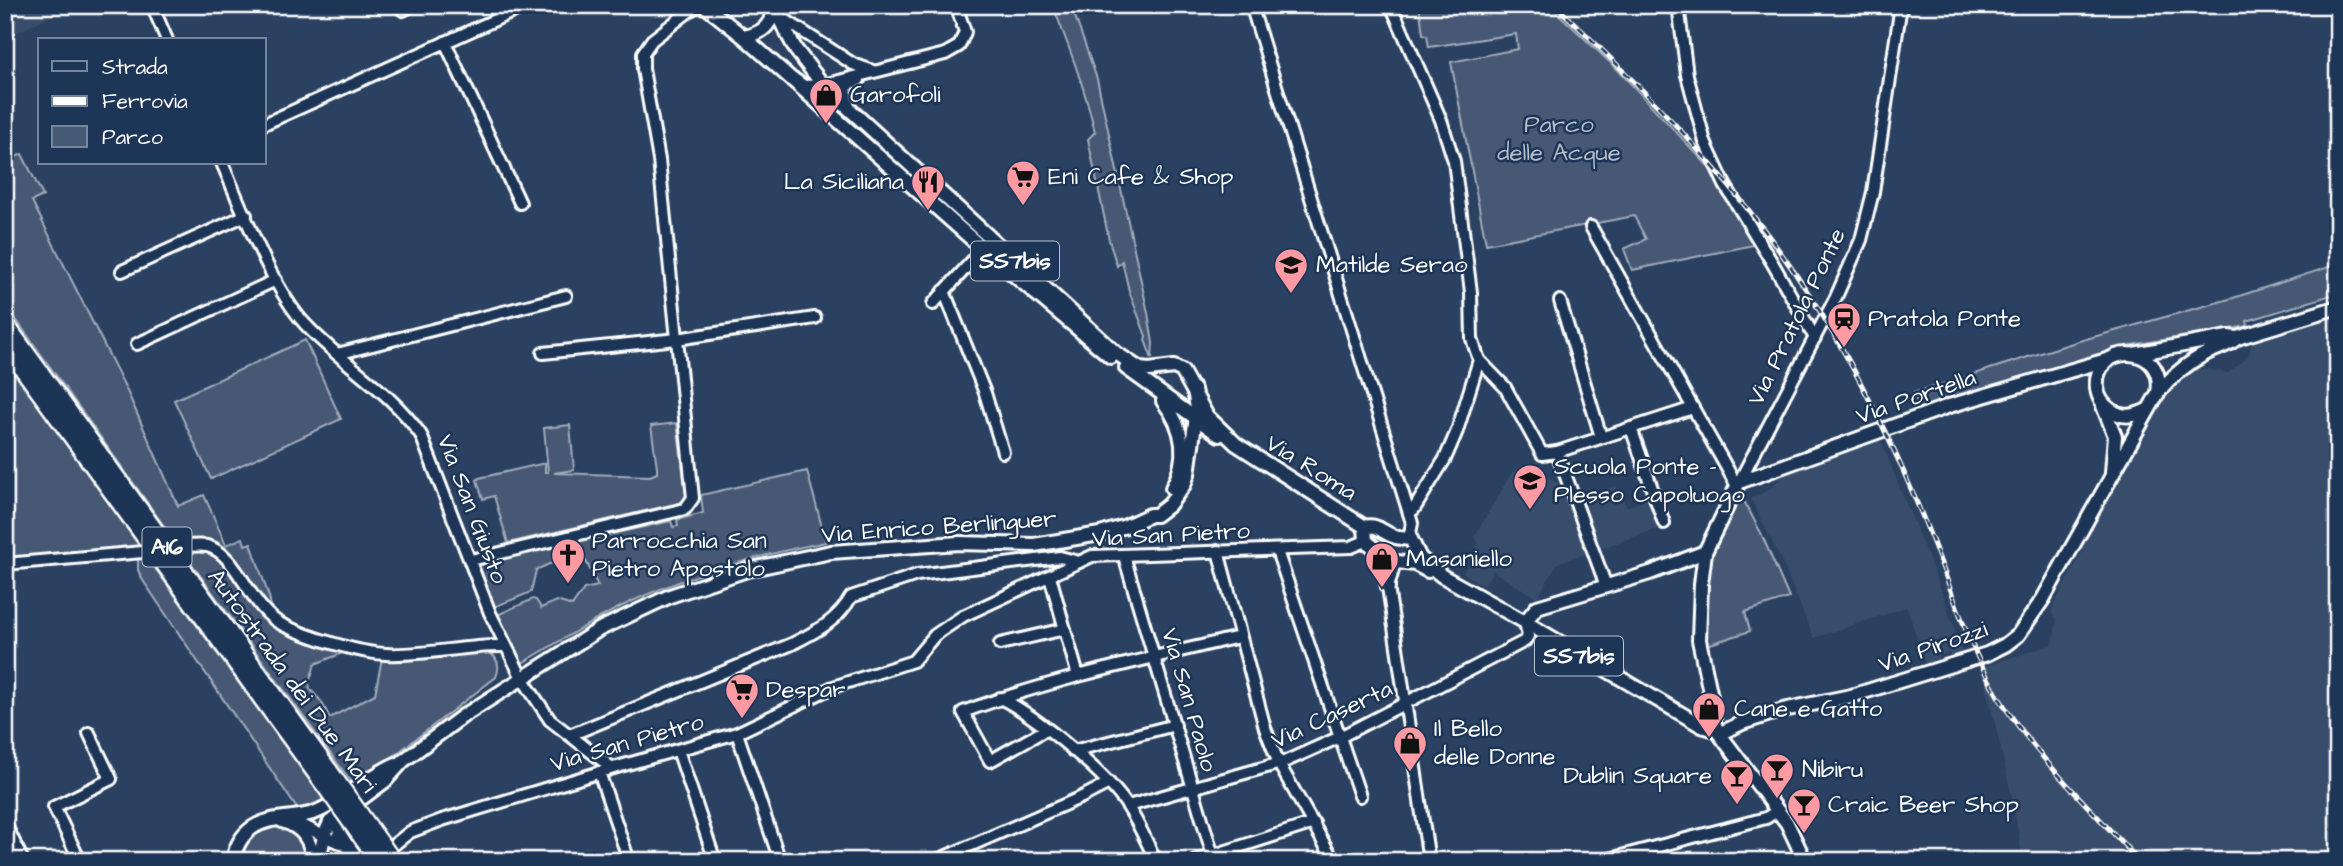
<svg xmlns="http://www.w3.org/2000/svg" width="2343" height="866" font-family="'Architects Daughter',sans-serif">
<style>
.built{fill:#394e6c}
.green{fill:#465975;stroke:#a2acba;stroke-width:2}
.lines{fill:none;stroke-linecap:round;stroke-linejoin:round}
.minor-casing{stroke:#fff;stroke-width:16}
.major-casing{stroke:#fff;stroke-width:18}
.highway-casing{stroke:#fff;stroke-width:21}
.minor{stroke:#1d3557;stroke-width:10}
.major{stroke:#1d3557;stroke-width:12}
.highway{stroke:#1d3557;stroke-width:16}
.rail-casing{stroke:#fff;stroke-width:5}
.rail{stroke:#1d3557;stroke-width:2.5;stroke-dasharray:8;stroke-linecap:butt}
.highway-bridge-casing{stroke:#fff;stroke-width:21;stroke-linecap:butt}
.highway-bridge{stroke:#1d3557;stroke-width:16}
.labels{text-anchor:middle;dominant-baseline:central;stroke-width:5;stroke-linejoin:round;paint-order:stroke}
.shield{fill:#1d3557;stroke:#bbc2cd;stroke-width:2}
.shield-label{font-size:23px;font-weight:bold;fill:#fff}
.poi-label{font-size:24px;fill:#fff;stroke:#1d3557;text-anchor:start}
.park-label{font-size:24px;fill:#b5bdc8;stroke:#1d3557}
.street-label{font-size:24px;fill:#fff;stroke:#1d3557}
</style>
<rect width="100%" height="100%" fill="#2a4161"/>
<filter id="ink" filterUnits="userSpaceOnUse"><feTurbulence type="fractalNoise" baseFrequency=".0143" numOctaves="2"/><feDisplacementMap in="SourceGraphic" scale="14" xChannelSelector="R" yChannelSelector="G"/><feConvolveMatrix kernelMatrix="1 2 1 2 8 2 1 2 1" color-interpolation-filters="sRGB"/></filter>
<g filter="url(#ink)">
<g class="built">
<polygon points="5,5 71,5 5,39"/>
<polygon points="2338,316 2338,861 2023,861 2013,802 1982,667 2053,644 2057,619 2052,614 2053,606 2083,550 2083,542 2168,390 2188,370 2194,368 2229,373 2248,357 2252,343"/>
<polygon points="1879,436 1943,595 1963,655 1951,659 1949,653 1938,656 1939,663 1926,667 1907,607 1814,638 1781,560 1751,499 1770,489 1788,469"/>
<polygon points="1529,466 1561,485 1586,553 1558,563 1537,598 1493,571 1484,586 1463,573 1479,543 1474,537 1513,471"/>
<polygon points="1616,486 1627,507 1650,498 1660,528 1601,548 1597,537 1595,538 1582,496"/>
</g>
<g class="green">
<path d="M1050,5h21l26,74 51,234 5,30 -1,16 -7,-19 1,-4 -17,-45 -7,-30 -5,5 -8,-26 -21,-101 7,-7c-10,-44 -26,-85 -42,-126z"/>
<polygon points="1419,5 1549,5 1617,69 1707,165 1758,244 1632,270 1624,249 1646,239 1634,216 1486,244 1451,62 1518,49 1516,34 1429,47 1427,35 1423,34"/>
<polygon points="22,154 43,196 32,201 127,391 178,506 204,495 226,545 243,538 245,545 251,543 270,600 271,614 248,585 202,542 192,540 177,544 5,304 5,162"/>
<polygon points="2338,264 2338,293 2247,321 2248,326 2131,345 1919,409 1914,393 2079,341 2233,298"/>
<polygon points="305,340 341,419 211,479 174,400"/>
<polygon points="5,359 141,548 5,561"/>
<polygon points="677,423 686,495 683,502 508,543 494,496 483,499 477,480 479,478 545,463 545,472 548,472 544,428 570,425 574,470 554,473 650,476 657,473 657,467 651,426"/>
<path d="M807,471l19,71c-62,12 -122,28 -180,53 -42,18 -82,44 -122,67l-5,1 -24,-47 38,-17 3,1 5,8 16,-7 15,5 12,-17 14,-3 -13,-27 -36,5 -13,6 -5,22 -37,15 -15,-41 2,-3 190,-42 2,6 5,-1 -1,-6 26,-7 -2,-18z"/>
<path d="M1743,499l18,34 28,65 -44,14 5,19 -46,15c1,-43 2,-118 39,-147z"/>
<path d="M192,550c52,4 42,49 77,71 16,11 58,21 78,28l-7,5 -25,10 -6,19 1,6 11,12 9,17 45,-24 7,-36 104,-8c11,6 15,15 10,27l-122,94 -22,12 -169,-231z"/>
<polygon points="138,556 146,556 325,801 298,810 142,579 138,570"/>
<path d="M274,826l10,1 17,9 7,25h-71c8,-20 15,-30 37,-35z"/>
</g>
<g class="lines">
<g class="minor-casing">
<g id="minor">
<polyline points="152,5 167,40"/>
<polyline points="398,5 403,10 413,5"/>
<polyline points="1251,5 1412,523 1409,539"/>
<polyline points="1391,5 1441,120 1454,161 1471,292 1472,339 1479,360 1457,431 1445,459 1414,509 1409,513"/>
<polyline points="1678,5 1687,75 1705,142 1725,185 1773,264 1815,338"/>
<polyline points="779,16 853,64 873,71"/>
<polyline points="445,42 520,203"/>
<polyline points="796,80 804,86 823,85 945,54 959,46 965,32 956,5"/>
<path d="M851,111c-4,-10 -7,-17 -3,-27l11,-4"/>
<polyline points="264,124 528,5"/>
<path d="M222,163c21,47 49,124 83,161 37,40 85,66 116,111l69,178 32,65 28,42 62,48"/>
<polyline points="1591,227 1737,486"/>
<polyline points="122,271 246,215"/>
<polyline points="944,291 985,393 1003,452"/>
<polyline points="1560,301 1601,437"/>
<polyline points="933,304 983,249"/>
<polyline points="137,344 276,280"/>
<polyline points="543,353 677,339 815,318"/>
<polyline points="337,354 566,296"/>
<polyline points="1479,360 1505,387 1542,454 1557,452 1693,408"/>
<polyline points="1631,428 1664,523"/>
<polyline points="1557,452 1606,586"/>
<polyline points="1739,482 1836,297 1861,240 1873,192 1901,5"/>
<path d="M185,546c7,0 15,-1 22,0 32,8 42,63 76,79 25,12 76,28 103,29 39,2 79,-9 118,-8"/>
<polyline points="1218,551 1265,728 1279,764 1334,861"/>
<polyline points="1277,551 1360,796"/>
<polyline points="1124,556 1213,856"/>
<polyline points="471,560 685,509 693,498 659,160 643,69 643,53 652,40 697,5"/>
<polyline points="5,564 143,552"/>
<polyline points="1050,576 1078,676"/>
<polyline points="1388,587 1429,861"/>
<polyline points="1000,644 1065,629"/>
<path d="M1000,698c35,17 108,77 128,109 11,17 19,36 28,54"/>
<path d="M1047,729l-57,32 -27,-49c89,-33 184,-53 276,-75"/>
<polyline points="737,733 780,861"/>
<path d="M570,735l222,-91c23,-12 46,-23 59,-47l66,-22 143,-18 19,5"/>
<polyline points="678,750 715,861"/>
<polyline points="1073,751 1175,725"/>
<polyline points="599,772 629,861"/>
<polyline points="1128,806 1284,762 1340,737 1525,641 1528,636 1525,622"/>
<polyline points="5,823 23,861"/>
<path d="M297,826h7c19,10 47,25 68,22"/>
<polyline points="382,854 410,832 442,820 617,767 737,733 833,687 913,661 935,635 963,616 1092,556 1351,547 1366,541"/>
<polyline points="80,861 54,807 111,779 89,733"/>
<polyline points="935,861 1082,797 1109,783"/>
<polyline points="1195,861 1314,823"/>
<polyline points="1602,861 1766,818 1777,811"/>
</g>
</g>
<g class="major-casing">
<g id="major">
<polyline points="704,5 744,37 983,249 1111,357"/>
<polyline points="772,5 796,50 823,85 1116,353 1140,369 1149,370 1174,367 1182,371 1207,416 1236,444 1365,527"/>
<path d="M744,37c17,-4 25,-9 30,-26"/>
<polyline points="2134,354 2228,337 2237,338"/>
<polyline points="1126,368 1219,435"/>
<path d="M2158,393c14,-17 29,-30 49,-40 10,-5 21,-7 30,-15l101,-31"/>
<path d="M1163,401c21,27 26,57 9,87"/>
<polyline points="2103,406 2115,436 2112,472"/>
<polyline points="1388,584 1393,566 1397,562 1415,564 1428,571"/>
<path d="M1388,587l-7,-34 -15,-12 -1,-14c12,-3 17,5 28,9 6,3 12,2 18,3l9,19 22,18 83,46 177,104 21,6 19,-9 41,-13 68,-14 136,-42 18,-9 13,-10 25,-36 115,-206c9,-51 -66,-51 -61,-5 1,9 6,17 14,22 12,9 24,6 36,0"/>
<polyline points="1525,622 1537,607 1650,573 1705,552"/>
<polyline points="337,815 340,834 356,861"/>
<path d="M282,821c20,6 29,18 31,40"/>
<path d="M234,861c0,-13 8,-26 18,-33 19,-13 43,-8 64,-16 29,-12 52,-36 80,-48"/>
<polyline points="319,861 324,836 330,822 385,781 403,761 463,716 600,629 670,596 747,570 831,552 959,543 1034,545 1100,534 1126,526 1150,515 1156,515 1169,505 1184,485 1188,474 1197,409 1194,389"/>
<polyline points="1805,861 1787,823 1718,732 1714,723 1714,711 1699,640 1701,584 1705,552 1739,482 1949,406 2110,359"/>
</g>
</g>
<g class="highway-casing">
<g id="highway">
<polyline points="5,324 329,771"/>
<polyline points="5,344 319,777"/>
</g>
</g>
<use href="#minor" class="minor"/>
<use href="#major" class="major"/>
<use href="#highway" class="highway"/>
<g class="rail-casing">
<path id="rail" d="M1555,5c107,100 209,207 282,335 37,64 68,131 95,200 21,53 37,108 66,156 37,61 93,112 141,165"/>
</g>
<use href="#rail" class="rail"/>
<g class="highway-bridge-casing">
<g id="highway-bridge">
<polyline points="329,771 393,861"/>
<polyline points="319,777 379,861"/>
</g>
</g>
<use href="#highway-bridge" class="highway-bridge"/>
</g>
</g>
<defs>
<g id="shop-pin" transform="scale(1.75)"><path d="M0 17L-7.5 6A9.5 9.5 0 1 1 7.5 6Z" fill="#ff9aa2" stroke="#1d3557"/><path d="M-5-2.5h2.3a2.7 3.5 0 0 1 5.4 0H5L5.5 6h-11ZM-1.5-2.5h3a1.5 2.3 0 0 0-3 0Z" fill="#111"/></g>
<g id="supermarket-pin" transform="scale(1.75)"><path d="M0 17L-7.5 6A9.5 9.5 0 1 1 7.5 6Z" fill="#ff9aa2" stroke="#1d3557"/><path d="M-6-5.5h2.5l.6 2H6L4.5 2H-2.5L-4.4-4H-6ZM-1.5 3.2a1.3 1.3 0 1 0 .1 0ZM3 3.2a1.3 1.3 0 1 0 .1 0Z" fill="#111"/></g>
<g id="restaurant-pin" transform="scale(1.75)"><path d="M0 17L-7.5 6A9.5 9.5 0 1 1 7.5 6Z" fill="#ff9aa2" stroke="#1d3557"/><path d="M-5-6h1v4h1v-4h1v4h1v-4h1v5L-1.5 .5V6h-2V.5L-5-1ZM5-6V6H3V1.5H1.5Q1.5-4 5-6Z" fill="#111"/></g>
<g id="school-pin" transform="scale(1.75)"><path d="M0 17L-7.5 6A9.5 9.5 0 1 1 7.5 6Z" fill="#ff9aa2" stroke="#1d3557"/><path d="M0-5L7-2L0 1L-7-2ZM-4 1L0 2.5L4 1V4Q0 6-4 4Z" fill="#111"/></g>
<g id="station-pin" transform="scale(1.75)"><path d="M0 17L-7.5 6A9.5 9.5 0 1 1 7.5 6Z" fill="#ff9aa2" stroke="#1d3557"/><path d="M-3-6H3Q5-6 5-4V2Q5 4 3 4L4.5 6H3L1.5 4h-3L-3 6H-4.5L-3 4Q-5 4-5 2V-4Q-5-6-3-6ZM-3.5-4v3h7v-3ZM-3.5 1v1.5H-2V1ZM2 1v1.5H3.5V1Z" fill="#111"/></g>
<g id="church-pin" transform="scale(1.75)"><path d="M0 17L-7.5 6A9.5 9.5 0 1 1 7.5 6Z" fill="#ff9aa2" stroke="#1d3557"/><path d="M-1.2-6h2.4v3.5h3.3v2.4h-3.3V6h-2.4V-.1h-3.3v-2.4h3.3Z" fill="#111"/></g>
<g id="bar-pin" transform="scale(1.75)"><path d="M0 17L-7.5 6A9.5 9.5 0 1 1 7.5 6Z" fill="#ff9aa2" stroke="#1d3557"/><path d="M-6-5H6L.8 .8V4.5H3.5V6h-7V4.5H-.8V.8Z" fill="#111"/></g>
</defs>
<g fill-rule="evenodd">
<use href="#shop-pin" x="826" y="95"/>
<use href="#supermarket-pin" x="1023" y="177"/>
<use href="#restaurant-pin" x="928" y="182"/>
<use href="#school-pin" x="1291" y="265"/>
<use href="#station-pin" x="1844" y="319"/>
<use href="#school-pin" x="1530" y="481"/>
<use href="#church-pin" x="568" y="555"/>
<use href="#shop-pin" x="1382" y="559"/>
<use href="#supermarket-pin" x="742" y="690"/>
<use href="#shop-pin" x="1709" y="709"/>
<use href="#shop-pin" x="1410" y="743"/>
<use href="#bar-pin" x="1777" y="770"/>
<use href="#bar-pin" x="1737" y="776"/>
<use href="#bar-pin" x="1804" y="805"/>
</g>
<g class="labels">
<g class="shield">
<rect x="971" y="241.5" width="88" height="39" rx="5"/>
<rect x="142.5" y="527.5" width="49" height="39" rx="5"/>
<rect x="1535" y="636.5" width="88" height="39" rx="5"/>
</g>
<g class="shield-label">
<text x="1015" y="261">SS7bis</text>
<text x="167" y="547">A16</text>
<text x="1579" y="656">SS7bis</text>
</g>
<g class="poi-label">
<text x="850" y="95">Garofoli</text>
<text x="1048" y="177">Eni Cafe &amp; Shop</text>
<text x="904" y="182" text-anchor="end">La Siciliana</text>
<text x="1316" y="265">Matilde Serao</text>
<text x="1868" y="319">Pratola Ponte</text>
<text x="1554" y="467">Scuola Ponte -<tspan x="1554" dy="28">Plesso Capoluogo</tspan></text>
<text x="592" y="541">Parrocchia San<tspan x="592" dy="28">Pietro Apostolo</tspan></text>
<text x="1406" y="559">Masaniello</text>
<text x="766" y="690">Despar</text>
<text x="1734" y="709">Cane e Gatto</text>
<text x="1434" y="729">Il Bello<tspan x="1434" dy="28">delle Donne</tspan></text>
<text x="1802" y="770">Nibiru</text>
<text x="1712" y="776" text-anchor="end">Dublin Square</text>
<text x="1828" y="805">Craic Beer Shop</text>
</g>
<g class="park-label">
<text x="1559" y="125">Parco<tspan x="1559" dy="28">delle Acque</tspan></text>
</g>
<g class="street-label">
<text transform="translate(1797 317) rotate(-64)">Via Pratola Ponte</text>
<text transform="translate(1916 397) rotate(-19)">Via Portella</text>
<text transform="translate(1311 468) rotate(32)">Via Roma</text>
<text transform="translate(472 509) rotate(69)">Via San Giusto</text>
<text transform="translate(939 527) rotate(-4)">Via Enrico Berlinguer</text>
<text transform="translate(1171 535) rotate(-3)">Via San Pietro</text>
<text transform="translate(1933 647) rotate(-19)">Via Pirozzi</text>
<text transform="translate(292 681) rotate(54)">Autostrada dei Due Mari</text>
<text transform="translate(1189 700) rotate(74)">Via San Paolo</text>
<text transform="translate(1332 715) rotate(-25)">Via Caserta</text>
<text transform="translate(627 743) rotate(-16)">Via San Pietro</text>
</g>
</g>
<rect width="2343" height="866" fill="none" stroke="#1d3557" stroke-width="28"/>
<rect x="14" y="14" width="2315" height="838" fill="none" stroke="#fff" stroke-width="2.5" filter="url(#ink)"/>
<rect x="38" y="38" width="228" height="126" fill="#1d3557" stroke="#77869a" stroke-width="2"/>
<rect x="52" y="61" width="35" height="10" fill="#1d3557" stroke="#77869a" stroke-width="2"/>
<text x="102" y="74" font-size="21" fill="#ffffff">Strada</text>
<rect x="52" y="96" width="35" height="10" fill="#ffffff" stroke="#77869a" stroke-width="2"/>
<text x="102" y="108" font-size="21" fill="#ffffff">Ferrovia</text>
<rect x="52" y="126" width="35" height="21" fill="#465975" stroke="#77869a" stroke-width="2"/>
<text x="102" y="144" font-size="21" fill="#ffffff">Parco</text>
</svg>
